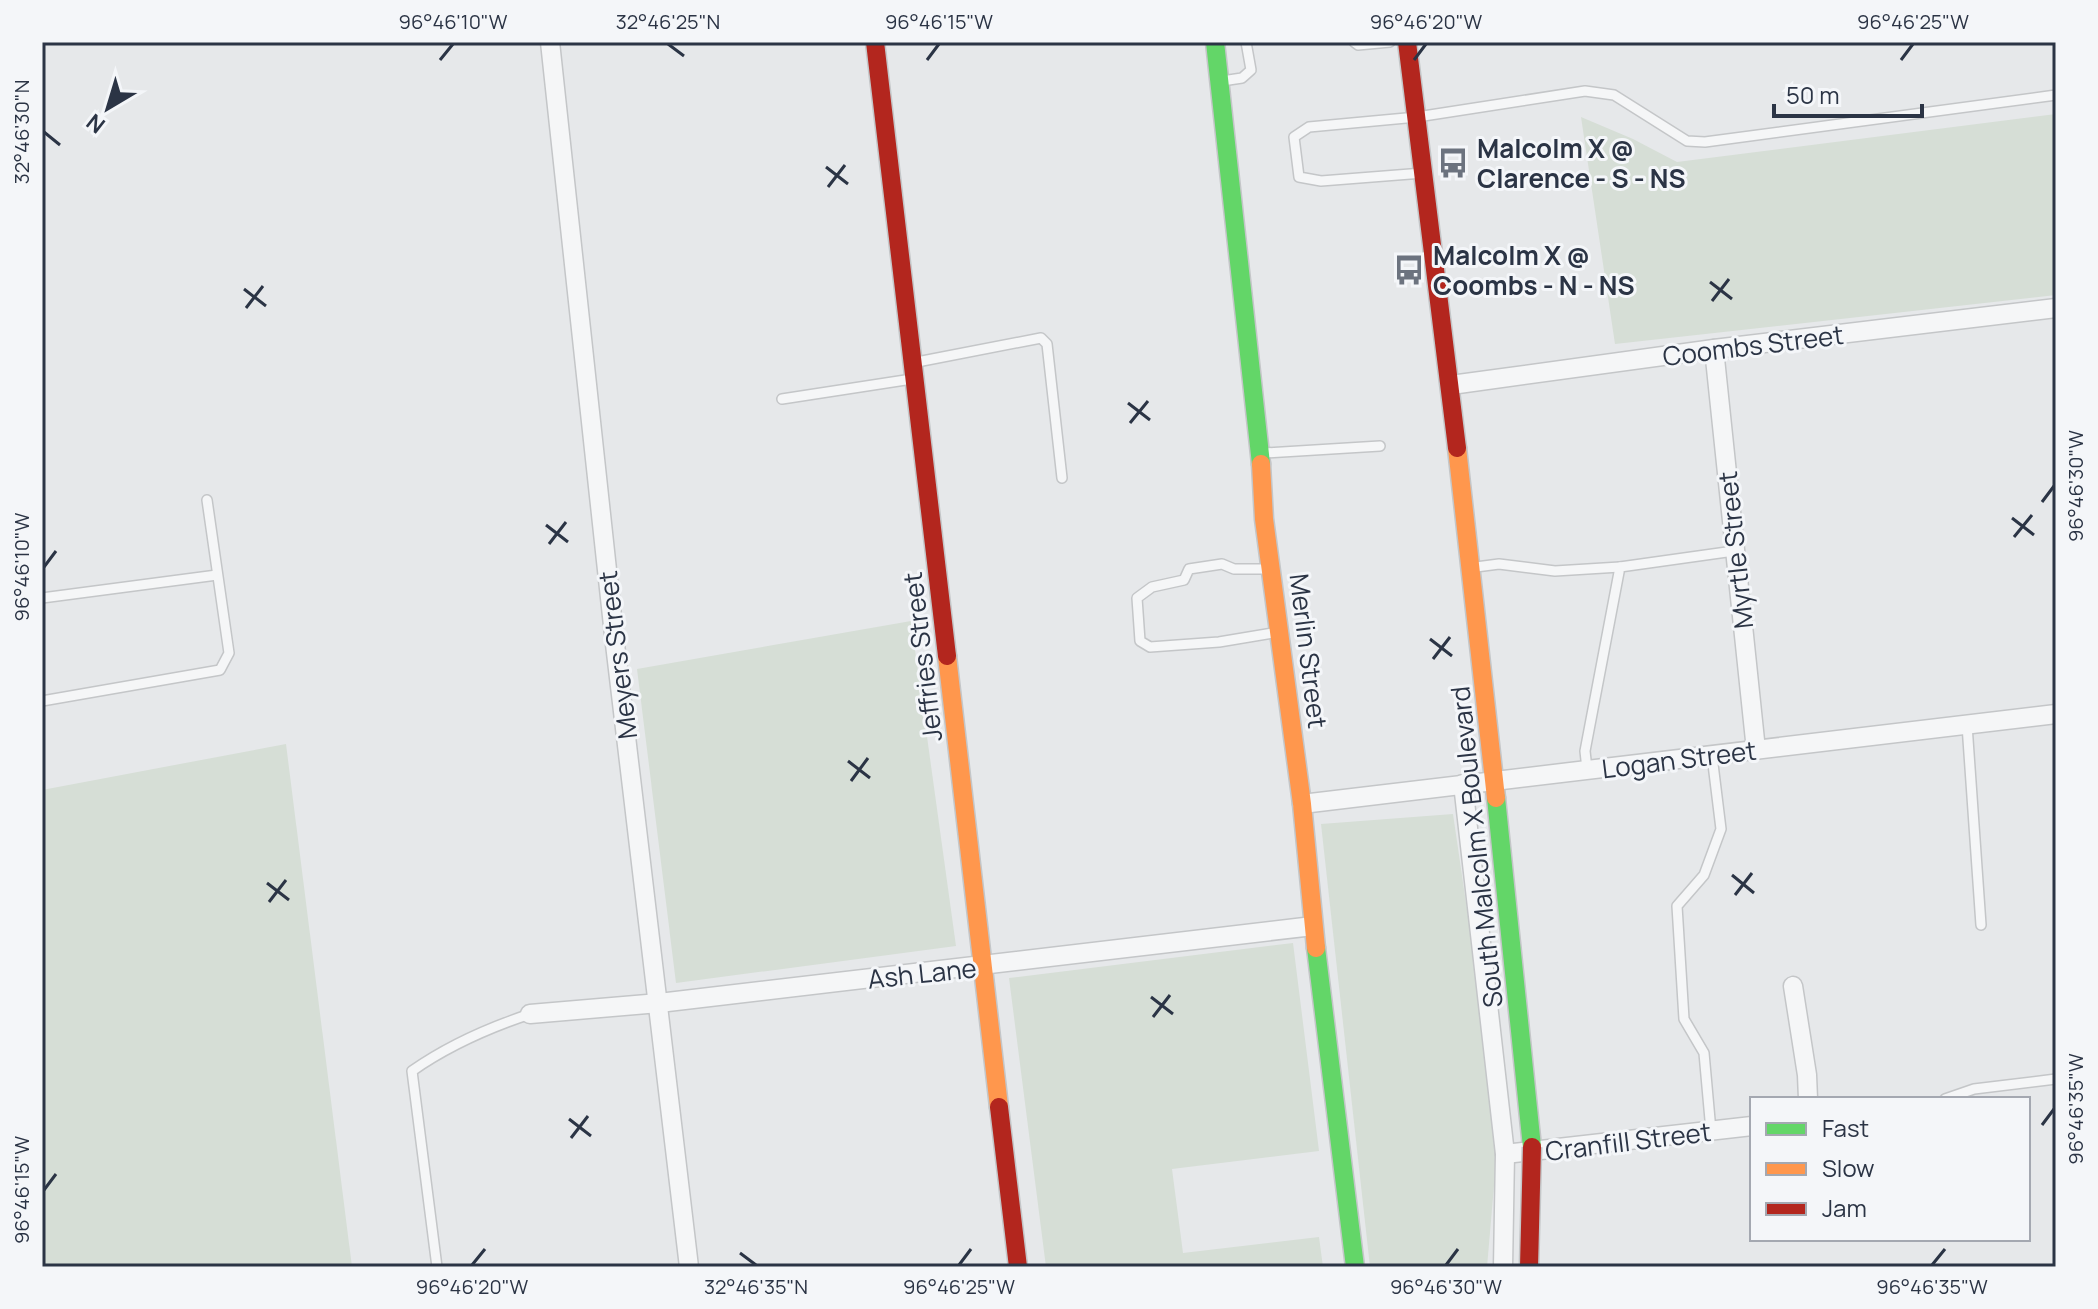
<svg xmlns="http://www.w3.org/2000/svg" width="2098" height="1309" font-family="Manrope,sans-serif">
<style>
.green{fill:#d6ded6}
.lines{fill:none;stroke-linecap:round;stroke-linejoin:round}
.lane-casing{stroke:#c4c6c8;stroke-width:12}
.street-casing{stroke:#c4c6c8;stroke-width:21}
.fast-casing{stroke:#c4c6c8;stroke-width:21}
.slow-casing{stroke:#c4c6c8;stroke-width:21}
.jam-casing{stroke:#c4c6c8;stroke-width:21}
.lane{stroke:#f5f6f7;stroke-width:9}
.street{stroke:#f5f6f7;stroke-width:18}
.fast{stroke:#63d668;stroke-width:18}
.slow{stroke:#ff974d;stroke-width:18}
.jam{stroke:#b3261e;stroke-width:18}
.jam-bridge-casing{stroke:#c4c6c8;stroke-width:21;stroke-linecap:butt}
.jam-bridge{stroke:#b3261e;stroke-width:18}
.ticks{fill:none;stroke:#2b3445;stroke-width:3}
.labels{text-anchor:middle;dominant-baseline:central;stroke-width:6;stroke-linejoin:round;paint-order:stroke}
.poi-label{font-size:26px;font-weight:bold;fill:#2b3445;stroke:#f4f6f9;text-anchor:start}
.street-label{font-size:26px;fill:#2b3445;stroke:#f4f6f9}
.neatline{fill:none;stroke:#2b3445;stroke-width:3}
.ticks-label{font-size:20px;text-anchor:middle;fill:#2b3445}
</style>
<rect width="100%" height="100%" fill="#e6e8ea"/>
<g class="green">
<polygon points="2056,114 2056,295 1615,344 1581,117 1633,139 1677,162"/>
<polygon points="911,621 956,946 676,983 637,669"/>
<polygon points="286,744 352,1267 42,1267 42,790"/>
<polygon points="1453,814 1499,1128 1487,1267 1370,1267 1321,824"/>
<polygon points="1293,943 1319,1151 1172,1169 1183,1253 1319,1237 1323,1267 1046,1267 1009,978"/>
</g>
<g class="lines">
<g class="lane-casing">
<g id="lane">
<polyline points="1354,42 1358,45 1390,42"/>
<polyline points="1222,81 1242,78 1251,70 1246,42"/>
<polyline points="1423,173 1321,181 1299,177 1294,137 1309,127 1417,117 1585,91 1614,95 1687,141 1705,142 2056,95"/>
<polyline points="917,362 1041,338 1047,344 1062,478"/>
<polyline points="782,399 912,379"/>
<polyline points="1264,453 1380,446"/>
<polyline points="1476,567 1499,564 1555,571 1620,567"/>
<polyline points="1269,569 1234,569 1222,564 1189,569 1184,580 1152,587 1137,598 1140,641 1150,647 1219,642 1279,632"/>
<polyline points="42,598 217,575"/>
<polyline points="42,701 220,670 229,653 207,500"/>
<polyline points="1967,725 1981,925"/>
<polyline points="1587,769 1585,751 1620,567 1734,551"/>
<polyline points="1945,1099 1974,1089 2056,1079"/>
<polyline points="1711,1131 1704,1053 1684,1019 1677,906 1704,875 1721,829 1712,756"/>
<path d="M437,1267l-25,-196c37,-26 76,-43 118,-57"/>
</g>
</g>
<g class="street-casing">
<g id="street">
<polyline points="550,42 615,644 689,1267"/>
<polyline points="1714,349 1756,750"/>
<polyline points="1451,385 1714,349 2056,308"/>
<polyline points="1463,784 1505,1154 1503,1267"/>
<polyline points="1302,804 2056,714"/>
<polyline points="1793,986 1807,1075 1808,1099"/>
<polyline points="530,1014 659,1003 1313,926"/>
<polyline points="1505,1154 1752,1126"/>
</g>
</g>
<g class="fast-casing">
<g id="fast">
<polyline points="1215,42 1261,464"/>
<polyline points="1496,798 1532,1147"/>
<polyline points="1316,948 1355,1267"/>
</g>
</g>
<g class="slow-casing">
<g id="slow">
<polyline points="1457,448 1496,798"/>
<polyline points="1261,464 1264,519 1302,804 1316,948"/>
<polyline points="947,656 999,1107"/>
</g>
</g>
<g class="jam-casing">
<g id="jam">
<polyline points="875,42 947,656"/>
<polyline points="1407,42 1457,448"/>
<polyline points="999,1107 1018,1267"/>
</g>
</g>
<use href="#lane" class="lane"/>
<use href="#street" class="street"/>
<use href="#fast" class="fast"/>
<use href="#slow" class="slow"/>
<use href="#jam" class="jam"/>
<g class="jam-bridge-casing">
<polyline id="jam-bridge" points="1529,1267 1532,1147"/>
</g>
<use href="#jam-bridge" class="jam-bridge"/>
</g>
<path class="ticks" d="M668,44l16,12M440,60l13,-16M927,60l12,-16M1414,60l12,-16M1901,60l12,-16M44,132l16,13M826,167l22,17M828,187l17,-22M1710,282l22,17M244,289l22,17M1712,301l17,-22M246,308l17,-22M1128,403l22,17M1130,423l18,-22M2042,502l12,-16M2012,518l22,17M546,525l22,17M2014,537l18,-22M549,544l17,-22M44,567l12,-16M1430,639l22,17M1433,659l17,-22M848,761l22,17M851,781l17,-23M1732,875l22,18M267,883l22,17M1735,895l17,-22M269,902l17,-22M1151,997l22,17M1153,1017l17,-22M569,1119l22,17M2042,1125l12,-16M571,1138l17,-22M44,1190l12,-16M740,1253l16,12M472,1265l13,-16M959,1265l12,-16M1446,1265l12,-16M1932,1265l13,-16"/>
<defs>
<g id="bus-bare" transform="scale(2.4)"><path d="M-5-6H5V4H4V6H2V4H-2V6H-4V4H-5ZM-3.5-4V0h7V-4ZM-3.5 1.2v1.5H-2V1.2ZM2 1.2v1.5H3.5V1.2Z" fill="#6c737f" stroke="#f4f6f9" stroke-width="2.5" paint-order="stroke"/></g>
</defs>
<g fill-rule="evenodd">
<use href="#bus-bare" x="1453" y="163"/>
<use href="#bus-bare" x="1409" y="270"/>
</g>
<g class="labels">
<g class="poi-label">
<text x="1477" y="148">Malcolm X @<tspan x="1477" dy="30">Clarence - S - NS</tspan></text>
<text x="1433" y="255">Malcolm X @<tspan x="1433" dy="30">Coombs - N - NS</tspan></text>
</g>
<g class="street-label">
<text transform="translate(1753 345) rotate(-7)">Coombs Street</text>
<text transform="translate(1735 550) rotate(-96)">Myrtle Street</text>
<text transform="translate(1309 651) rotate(83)">Merlin Street</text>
<text transform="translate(617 655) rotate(-97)">Meyers Street</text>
<text transform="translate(922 657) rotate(-97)">Jeffries Street</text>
<text transform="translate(1679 759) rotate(-7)">Logan Street</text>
<text transform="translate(1476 847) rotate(-96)">South Malcolm X Boulevard</text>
<text transform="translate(922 973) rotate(-6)">Ash Lane</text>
<text transform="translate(1628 1141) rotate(-7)">Cranfill Street</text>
</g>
</g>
<rect width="2098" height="1309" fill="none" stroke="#f4f6f9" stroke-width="88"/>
<rect x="1750" y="1097" width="280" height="144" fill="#f4f6f9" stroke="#a4a8b1" stroke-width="2"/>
<rect x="1766" y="1123" width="40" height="12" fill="#63d668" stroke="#a4a8b1" stroke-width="2"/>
<text x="1822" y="1137" font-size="24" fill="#2b3445">Fast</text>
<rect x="1766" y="1163" width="40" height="12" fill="#ff974d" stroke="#a4a8b1" stroke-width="2"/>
<text x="1822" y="1177" font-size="24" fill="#2b3445">Slow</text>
<rect x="1766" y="1203" width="40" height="12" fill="#b3261e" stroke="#a4a8b1" stroke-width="2"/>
<text x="1822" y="1217" font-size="24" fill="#2b3445">Jam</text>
<g transform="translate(108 108) rotate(218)" stroke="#f4f6f9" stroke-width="6" paint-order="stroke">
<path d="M0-6L14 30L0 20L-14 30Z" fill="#2b3445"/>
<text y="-12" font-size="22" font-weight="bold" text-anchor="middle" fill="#2b3445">N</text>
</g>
<path d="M1774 104v12h148v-12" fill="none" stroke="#2b3445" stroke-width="4"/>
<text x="1786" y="104" font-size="24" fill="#2b3445" stroke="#f4f6f9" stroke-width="6" paint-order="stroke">50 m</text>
<rect x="44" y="44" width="2010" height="1221" class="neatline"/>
<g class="ticks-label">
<text x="453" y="29">96°46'10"W</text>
<text x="668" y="29">32°46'25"N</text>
<text x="939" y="29">96°46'15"W</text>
<text x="1426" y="29">96°46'20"W</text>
<text x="1913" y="29">96°46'25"W</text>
<text transform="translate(22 132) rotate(-90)" y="7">32°46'30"N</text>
<text transform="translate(2076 486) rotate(-90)" y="7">96°46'30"W</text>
<text transform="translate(22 567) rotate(-90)" y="7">96°46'10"W</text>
<text transform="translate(2076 1109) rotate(-90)" y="7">96°46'35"W</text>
<text transform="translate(22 1190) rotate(-90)" y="7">96°46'15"W</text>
<text x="472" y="1294">96°46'20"W</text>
<text x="756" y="1294">32°46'35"N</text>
<text x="959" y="1294">96°46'25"W</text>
<text x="1446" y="1294">96°46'30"W</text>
<text x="1932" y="1294">96°46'35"W</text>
</g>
</svg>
